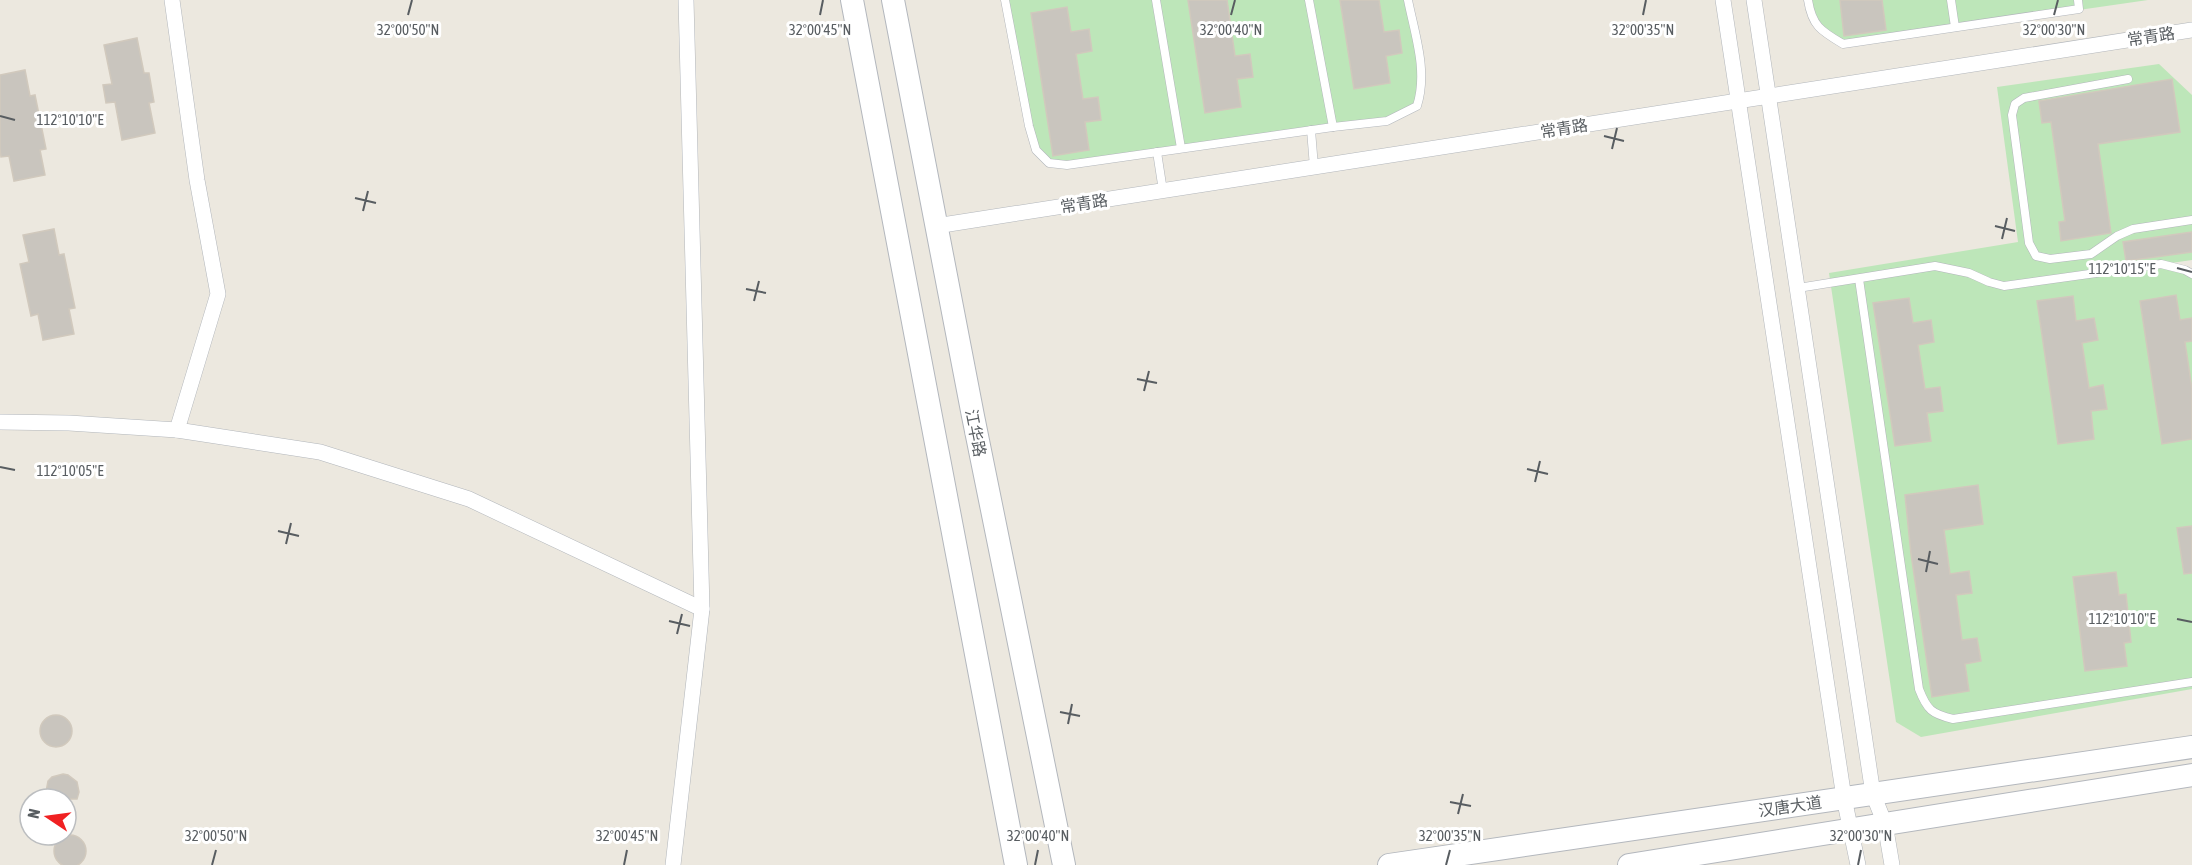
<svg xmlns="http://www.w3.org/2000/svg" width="2192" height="865" font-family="'Asap Condensed','Noto Sans SC',sans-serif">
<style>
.green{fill:#bde6b9}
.building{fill:#c9c5be;stroke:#d1c9bd;stroke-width:1.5}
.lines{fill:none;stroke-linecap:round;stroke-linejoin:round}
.lane-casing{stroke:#b2b6bb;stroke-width:9}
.street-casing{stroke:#b2b6bb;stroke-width:16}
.secondary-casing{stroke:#b3b7bd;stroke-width:24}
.lane{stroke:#fff;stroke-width:8}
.street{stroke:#fff;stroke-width:15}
.secondary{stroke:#fff;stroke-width:22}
.ticks{fill:none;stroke:#585d61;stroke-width:2}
.labels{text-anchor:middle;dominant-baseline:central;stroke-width:6;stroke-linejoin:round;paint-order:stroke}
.street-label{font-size:16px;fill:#585d61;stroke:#fff}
.ticks-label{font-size:15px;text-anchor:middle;fill:#585d61;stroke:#fff;stroke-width:6;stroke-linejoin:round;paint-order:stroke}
</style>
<rect width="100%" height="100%" fill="#ece8df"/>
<g class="green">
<polygon points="1005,0 1408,0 1423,74 1417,106 1387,121 1049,163 1036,150"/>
<polygon points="1808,0 2148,0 1843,44 1820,30"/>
<polygon points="2159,64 2192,95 2192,260 2164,264 2192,274 2192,689 1921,737 1896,722 1829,273 2018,242 1997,87"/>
</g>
<g class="building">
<polygon points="1188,0 1227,0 1235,56 1250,54 1253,77 1237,79 1241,107 1205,113"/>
<polygon points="1340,0 1379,0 1384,32 1399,30 1402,53 1386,56 1390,83 1354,89"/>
<polygon points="1840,0 1882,0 1886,30 1844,36"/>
<polygon points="1067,7 1071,32 1089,29 1092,51 1076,54 1083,99 1098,97 1101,120 1085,122 1089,150 1053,156 1031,13"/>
<polygon points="137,38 144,73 149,73 154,102 149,103 155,133 122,140 115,102 106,103 103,85 112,84 104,45"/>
<polygon points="25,70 30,96 35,95 46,149 40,150 45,175 14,181 9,156 1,157 0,149 0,75"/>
<polygon points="2172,79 2180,132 2098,144 2111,233 2061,241 2059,222 2065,221 2051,122 2042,123 2039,101"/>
<polygon points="54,229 59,255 64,254 75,308 69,309 74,334 43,340 38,314 31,316 20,264 29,262 23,235"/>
<polygon points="2192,232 2192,252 2126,261 2123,242"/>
<polygon points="2176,295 2180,320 2192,318 2192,341 2185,342 2192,389 2192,439 2162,444 2140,301"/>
<polygon points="2073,296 2076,321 2094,318 2098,340 2082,343 2089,388 2103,385 2107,409 2091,411 2094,439 2058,444 2037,301"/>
<polygon points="1909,298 1913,323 1931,320 1934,342 1918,345 1925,389 1940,387 1943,411 1927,413 1931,441 1895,446 1873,303"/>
<polygon points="1978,485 1983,524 1944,530 1950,574 1969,571 1972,593 1956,595 1962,640 1977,638 1981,661 1965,664 1969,691 1932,697 1911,554 1905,495"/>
<polygon points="2192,526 2192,573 2184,574 2177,528"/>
<polygon points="2116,572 2119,595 2126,594 2131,642 2124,643 2127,666 2085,671 2073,577"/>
<circle cx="56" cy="731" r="16"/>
<polygon points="63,774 68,775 77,782 79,792 77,799 48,799 46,792 48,781 52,777"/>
<circle cx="70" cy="851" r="16"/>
</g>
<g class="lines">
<g class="lane-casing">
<g id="lane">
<path d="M1005,0l24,126 7,24 13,13 18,2 266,-38 54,-6 30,-15c11,-35 -2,-71 -9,-106"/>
<polyline points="1156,0 1181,148"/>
<polyline points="1309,0 1333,127"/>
<path d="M1808,0c4,26 13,31 35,44l236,-35 -1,-9"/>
<polyline points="1951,0 1955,27"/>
<polyline points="2128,79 2024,98 2015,104 2012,115 2029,243 2036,256 2050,259 2091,254 2117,236 2133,229 2192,220"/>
<polyline points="1311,130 1314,167"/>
<polyline points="1157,152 1163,191"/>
<path d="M1859,279l60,410c8,21 13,25 34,30l239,-37"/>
<polyline points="1798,288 1935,266 1969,273 1989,282 2004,286 2161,264 2185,270 2192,274"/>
</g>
</g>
<g class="street-casing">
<g id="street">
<polyline points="172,0 197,180 218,294 177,430 320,452 469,499 702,609"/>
<polyline points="1723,0 1844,798 1858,865"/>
<polyline points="1754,0 1873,794 1885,824 1892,865"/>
<polyline points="936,226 2192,30"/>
<polyline points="0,422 69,423 177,430"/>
<polyline points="673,865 702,609 686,0"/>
</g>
</g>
<g class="secondary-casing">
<g id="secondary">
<polyline points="852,0 1016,865"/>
<polyline points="893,0 973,416 1064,865"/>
<polyline points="1389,865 2192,747"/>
<polyline points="1629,865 2192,775"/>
</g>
</g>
<use href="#lane" class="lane"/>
<use href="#street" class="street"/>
<use href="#secondary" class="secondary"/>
</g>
<path class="ticks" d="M408,15l4,-15M820,15l3,-15M1231,15l4,-15M1643,15l3,-15M2054,15l4,-15M0,116l15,4M1604,136l20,5M1612,149l5,-21M355,198l21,5M363,211l5,-20M1995,226l20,5M2002,239l5,-21M2177,268l15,4M746,289l20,4M754,301l5,-20M1137,379l20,4M1144,391l5,-20M0,467l15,3M1527,469l21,5M1535,482l5,-21M278,531l21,5M286,544l5,-21M1918,559l20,5M1926,572l4,-21M2177,619l15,3M669,621l21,5M677,634l5,-20M1060,712l20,4M1068,724l4,-20M1450,802l21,4M1458,814l5,-20M212,865l4,-15M624,865l3,-15M1035,865l3,-15M1446,865l4,-15M1858,865l3,-15"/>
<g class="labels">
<g class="street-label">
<text transform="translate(2151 36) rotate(-9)">常青路</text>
<text transform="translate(1564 128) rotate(-9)">常青路</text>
<text transform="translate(1084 203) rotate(-9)">常青路</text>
<text transform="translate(976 433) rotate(79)">江华路</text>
<text transform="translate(1790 806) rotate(-8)">汉唐大道</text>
</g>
</g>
<g class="ticks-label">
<text x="408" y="35">32°00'50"N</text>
<text x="820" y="35">32°00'45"N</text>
<text x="1231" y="35">32°00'40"N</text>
<text x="1643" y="35">32°00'35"N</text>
<text x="2054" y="35">32°00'30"N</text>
<text x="70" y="125">112°10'10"E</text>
<text x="2122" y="274">112°10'15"E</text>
<text x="70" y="476">112°10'05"E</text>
<text x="2122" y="624">112°10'10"E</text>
<text x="216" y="841">32°00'50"N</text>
<text x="627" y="841">32°00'45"N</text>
<text x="1038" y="841">32°00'40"N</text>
<text x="1450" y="841">32°00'35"N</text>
<text x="1861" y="841">32°00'30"N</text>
</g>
<g transform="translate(48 817) rotate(283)"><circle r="28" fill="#ffffff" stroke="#bcbec0" stroke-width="1.5"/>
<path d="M0-4.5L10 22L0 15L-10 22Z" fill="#f02122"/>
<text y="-9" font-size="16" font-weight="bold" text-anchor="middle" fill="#585d61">N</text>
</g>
</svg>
